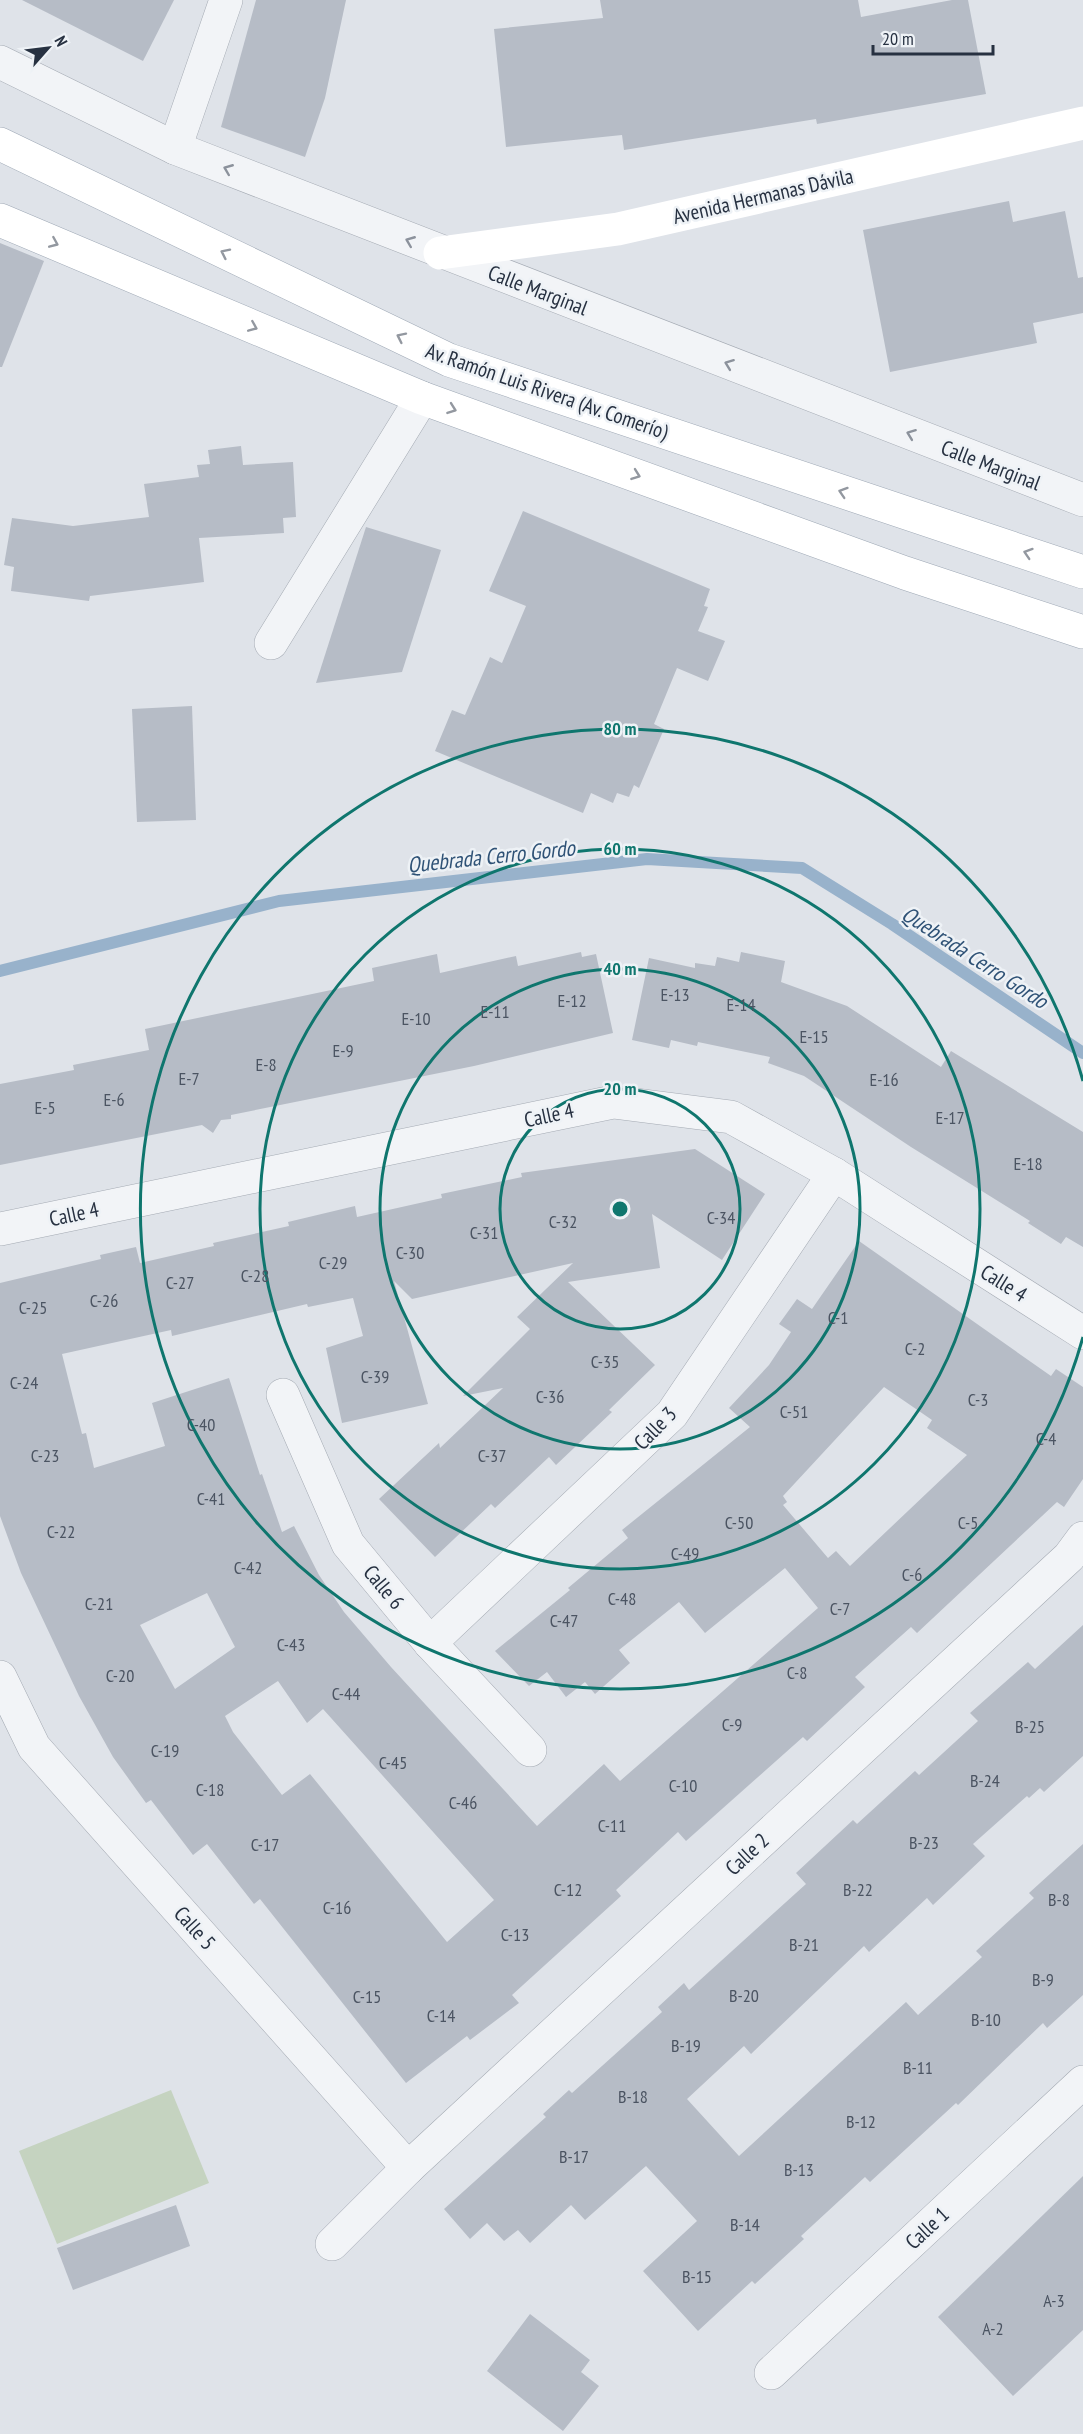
<svg xmlns="http://www.w3.org/2000/svg" width="1083" height="2434" font-family="'PT Sans Narrow',sans-serif">
<style>
.green{fill:#c5d3c0}
.lines{fill:none;stroke-linecap:round;stroke-linejoin:round}
.stream{stroke:#98b2cb;stroke-width:12}
.building{fill:#b6bcc6;fill-rule:evenodd}
.street-casing{stroke:#a4aab3;stroke-width:34}
.primary-casing{stroke:#9ea8b5;stroke-width:34}
.street{stroke:#f2f4f7;stroke-width:33}
.secondary{stroke:#fff;stroke-width:33}
.primary{stroke:#fff;stroke-width:33}
.oneway{stroke:#8c929c}
.oneway2{stroke:#9398a0}
.ring{fill:none;stroke:#0f766e;stroke-width:3}
.labels{text-anchor:middle;dominant-baseline:central;stroke-width:5;stroke-linejoin:round;paint-order:stroke}
.number-label{font-size:18px;fill:#4b5462}
.street-label{font-size:21px;fill:#273141;stroke:#eef2f6}
.water-label{font-size:22px;font-style:italic;fill:#2f5276;stroke:#eef2f6}
.centre{fill:#0f766e;stroke:#eef2f6;stroke-width:3}
.ring-label{font-size:18px;text-anchor:middle;font-weight:bold;fill:#0f766e;stroke:#eef2f6;stroke-width:5;stroke-linejoin:round;paint-order:stroke}
</style>
<rect width="100%" height="100%" fill="#dfe3e9"/>
<polygon class="green" points="171,2090 209,2183 57,2244 19,2151"/>
<g class="lines">
<polyline class="stream" points="0,971 279,901 647,859 802,868 892,924 1083,1053"/>
</g>
<g class="building">
<polygon points="22,0 174,0 143,61"/>
<polygon points="256,0 346,0 325,98 305,157 221,127"/>
<polygon points="600,0 858,0 861,17 952,0 968,0 986,94 817,124 816,119 624,150 622,135 506,147 494,29 603,18"/>
<polygon points="1009,201 1013,222 1065,211 1078,278 1083,277 1083,313 1033,323 1037,343 890,372 863,230"/>
<polygon points="0,243 44,261 2,367 0,367"/>
<polygon points="241,446 243,465 293,462 296,517 283,518 284,533 199,538 204,582 90,596 89,601 11,591 14,567 4,565 12,518 73,526 149,517 144,484 199,477 197,465 210,464 208,450"/>
<polygon points="523,511 710,589 704,606 708,607 698,631 725,641 708,681 677,668 654,724 664,729 639,788 634,785 629,797 617,793 613,803 591,793 583,813 435,751 452,710 465,715 490,657 502,663 526,606 489,591"/>
<polygon points="366,527 441,550 402,672 316,683"/>
<polygon points="192,706 196,820 137,822 132,709"/>
<polygon points="581,952 582,957 596,954 613,1033 474,1066 231,1115 231,1119 221,1120 213,1133 202,1125 0,1165 0,1084 74,1070 73,1065 149,1050 145,1029 374,981 372,968 437,954 440,973 516,956 518,966"/>
<polygon points="741,952 785,961 781,982 847,1006 941,1067 951,1051 1083,1132 1083,1247 1066,1237 1061,1244 1028,1223 1030,1221 911,1147 804,1076 768,1063 770,1057 698,1042 697,1046 671,1040 669,1048 632,1040 649,958 695,968 695,963 715,966 717,957 739,962"/>
<path d="M695,1149l70,45 -43,66 -70,-46 8,54 -92,14 87,83 -46,45 3,2 -56,53 -7,-8 -54,51 -4,-4 -56,53 -56,-58 60,-56 1,5 63,-60 -40,8 67,-67 -13,-12 56,-54 -161,36 -18,-18 34,123 -86,19 -16,-75 37,-12 -10,-38 -45,9 -1,-3 -135,32 -1,-6 -109,24 20,80 4,-1 8,35 71,-22 -13,-43 77,-25 31,97 2,-1 20,58 12,-6 25,49 25,37 47,55 146,159 67,-62 16,17 198,-173 -33,-40 -80,65 -26,-31 -60,48 11,13 -35,31 -10,-12 -19,15 -19,-25 -18,14 -34,-35 75,-61 -2,-2 60,-50 -6,-8 128,-103 -21,-19 40,-43 22,-33 -12,-8 18,-25 15,10 47,-68 192,135 5,-7 27,18v92l-19,28 -7,-5 -140,131 -6,-6 -56,50 10,10 -58,54 -4,-4 -117,104 -8,-9 -62,58 5,6 -109,99 7,8 -49,37 -3,-4 -61,47 -146,-184 -6,5 -47,-60 -14,11 -42,-55 -5,3 -33,-46 -34,-61 -58,-123 -21,-57v-233l101,-24 -1,-4 36,-8 4,16 74,-17 -1,-3 76,-17 -1,-4 67,-16 2,11 85,-19 -1,-4 81,-17 -1,-4zM884,1387l48,33 -5,8 40,27 -117,111 -14,-15 -8,7 -45,-53 4,-3 -4,-6zM207,1593l28,54 -60,42 -35,-64zM278,1681l29,42 16,-14 171,191 -47,42 -137,-168 -28,21 -49,-63 -8,-16z"/>
<polygon points="1083,1625 1083,1756 1044,1792 1040,1788 1029,1798 1027,1796 973,1844 985,1856 933,1905 927,1898 869,1952 864,1946 751,2054 744,2046 687,2099 739,2156 906,2002 918,2015 982,1957 976,1951 1034,1898 1029,1893 1083,1844 1083,1995 1047,2028 1043,2023 958,2105 956,2103 870,2182 865,2177 801,2236 804,2239 755,2284 752,2281 698,2331 643,2271 697,2221 646,2166 585,2220 571,2205 530,2243 518,2230 504,2241 487,2223 470,2239 444,2209 546,2117 543,2114 569,2090 572,2093 662,2012 658,2007 684,1983 689,1990 806,1884 796,1873 853,1820 857,1824 915,1771 919,1775 978,1721 970,1713 1028,1662 1035,1669"/>
<polygon points="1083,2176 1083,2330 1013,2396 938,2317"/>
<polygon points="176,2205 190,2246 73,2290 57,2248"/>
<polygon points="530,2314 590,2360 581,2372 599,2386 563,2431 487,2371"/>
</g>
<g class="lines">
<g class="street-casing">
<g id="street">
<polyline points="0,62 175,148 1083,500"/>
<polyline points="175,148 226,0"/>
<polyline points="271,643 422,398"/>
<polyline points="0,1229 613,1102 731,1117 834,1174 1083,1333"/>
<polyline points="283,1395 348,1544 430,1643 530,1750"/>
<polyline points="430,1643 672,1414 834,1174"/>
<polyline points="0,1677 34,1747 408,2168"/>
<polyline points="332,2244 408,2168 1069,1557 1083,1538"/>
<polyline points="771,2373 1083,2082"/>
</g>
</g>
<g class="primary-casing">
<g id="primary">
<polyline points="0,144 449,360 1083,572"/>
<polyline points="0,220 422,398 905,573 1083,632"/>
</g>
</g>
<use href="#street" class="street"/>
<polyline class="secondary" points="440,253 618,229 1083,123"/>
<use href="#primary" class="primary"/>
</g>
<defs><path id="oneway-chevron" d="M-2-3.5L2.5 0L-2 3.5" fill="none" stroke-width="1.6" stroke-linecap="round" stroke-linejoin="round" transform="scale(1.5)"/></defs>
<g class="oneway">
<use href="#oneway-chevron" transform="translate(228 169) rotate(-158)"/>
<use href="#oneway-chevron" transform="translate(410 241) rotate(-158)"/>
<use href="#oneway-chevron" transform="translate(729 364) rotate(-159)"/>
<use href="#oneway-chevron" transform="translate(911 434) rotate(-159)"/>
</g>
<g class="oneway2">
<use href="#oneway-chevron" transform="translate(54 243) rotate(23)"/>
<use href="#oneway-chevron" transform="translate(225 253) rotate(-154)"/>
<use href="#oneway-chevron" transform="translate(253 327) rotate(23)"/>
<use href="#oneway-chevron" transform="translate(401 337) rotate(-154)"/>
<use href="#oneway-chevron" transform="translate(452 409) rotate(20)"/>
<use href="#oneway-chevron" transform="translate(636 475) rotate(20)"/>
<use href="#oneway-chevron" transform="translate(843 492) rotate(-162)"/>
<use href="#oneway-chevron" transform="translate(1028 553) rotate(-162)"/>
</g>
<g class="ring">
<circle cx="620" cy="1209" r="120"/>
<circle cx="620" cy="1209" r="240"/>
<circle cx="620" cy="1209" r="360"/>
<path d="M1083 1337A480 480 0 1 1 1083 1081"/>
</g>
<g class="labels">
<g class="number-label">
<text x="675" y="994">E-13</text>
<text x="572" y="1000">E-12</text>
<text x="741" y="1004">E-14</text>
<text x="495" y="1011">E-11</text>
<text x="416" y="1018">E-10</text>
<text x="814" y="1036">E-15</text>
<text x="343" y="1050">E-9</text>
<text x="266" y="1064">E-8</text>
<text x="189" y="1078">E-7</text>
<text x="884" y="1079">E-16</text>
<text x="114" y="1099">E-6</text>
<text x="45" y="1107">E-5</text>
<text x="950" y="1117">E-17</text>
<text x="1028" y="1163">E-18</text>
<text x="721" y="1217">C-34</text>
<text x="563" y="1221">C-32</text>
<text x="484" y="1232">C-31</text>
<text x="410" y="1252">C-30</text>
<text x="333" y="1262">C-29</text>
<text x="255" y="1275">C-28</text>
<text x="180" y="1282">C-27</text>
<text x="104" y="1300">C-26</text>
<text x="33" y="1307">C-25</text>
<text x="838" y="1317">C-1</text>
<text x="915" y="1348">C-2</text>
<text x="605" y="1361">C-35</text>
<text x="375" y="1376">C-39</text>
<text x="24" y="1382">C-24</text>
<text x="550" y="1396">C-36</text>
<text x="978" y="1399">C-3</text>
<text x="794" y="1411">C-51</text>
<text x="201" y="1424">C-40</text>
<text x="1046" y="1438">C-4</text>
<text x="45" y="1455">C-23</text>
<text x="492" y="1455">C-37</text>
<text x="211" y="1498">C-41</text>
<text x="739" y="1522">C-50</text>
<text x="968" y="1522">C-5</text>
<text x="61" y="1531">C-22</text>
<text x="685" y="1553">C-49</text>
<text x="248" y="1567">C-42</text>
<text x="912" y="1574">C-6</text>
<text x="622" y="1598">C-48</text>
<text x="99" y="1603">C-21</text>
<text x="840" y="1608">C-7</text>
<text x="564" y="1620">C-47</text>
<text x="291" y="1644">C-43</text>
<text x="797" y="1672">C-8</text>
<text x="120" y="1675">C-20</text>
<text x="346" y="1693">C-44</text>
<text x="732" y="1724">C-9</text>
<text x="1030" y="1726">B-25</text>
<text x="165" y="1750">C-19</text>
<text x="393" y="1762">C-45</text>
<text x="985" y="1780">B-24</text>
<text x="683" y="1785">C-10</text>
<text x="210" y="1789">C-18</text>
<text x="463" y="1802">C-46</text>
<text x="612" y="1825">C-11</text>
<text x="924" y="1842">B-23</text>
<text x="265" y="1844">C-17</text>
<text x="568" y="1889">C-12</text>
<text x="858" y="1889">B-22</text>
<text x="1059" y="1899">B-8</text>
<text x="337" y="1907">C-16</text>
<text x="515" y="1934">C-13</text>
<text x="804" y="1944">B-21</text>
<text x="1043" y="1979">B-9</text>
<text x="744" y="1995">B-20</text>
<text x="367" y="1996">C-15</text>
<text x="441" y="2015">C-14</text>
<text x="986" y="2019">B-10</text>
<text x="686" y="2045">B-19</text>
<text x="918" y="2067">B-11</text>
<text x="633" y="2096">B-18</text>
<text x="861" y="2121">B-12</text>
<text x="574" y="2156">B-17</text>
<text x="799" y="2169">B-13</text>
<text x="745" y="2224">B-14</text>
<text x="697" y="2276">B-15</text>
<text x="1054" y="2300">A-3</text>
<text x="993" y="2328">A-2</text>
</g>
<g class="street-label">
<text transform="translate(763 196) rotate(-13)">Avenida Hermanas Dávila</text>
<text transform="translate(538 290) rotate(21)">Calle Marginal</text>
<text transform="translate(547 391) rotate(19)">Av. Ramón Luis Rivera (Av. Comerío)</text>
<text transform="translate(991 465) rotate(21)">Calle Marginal</text>
<text transform="translate(549 1115) rotate(-12)">Calle 4</text>
<text transform="translate(74 1214) rotate(-12)">Calle 4</text>
<text transform="translate(1004 1283) rotate(32)">Calle 4</text>
<text transform="translate(655 1428) rotate(-46)">Calle 3</text>
<text transform="translate(384 1587) rotate(50)">Calle 6</text>
<text transform="translate(747 1854) rotate(-43)">Calle 2</text>
<text transform="translate(195 1928) rotate(48)">Calle 5</text>
<text transform="translate(927 2228) rotate(-43)">Calle 1</text>
</g>
<g class="water-label">
<text transform="translate(491 856) rotate(-6)">Quebrada Cerro Gordo</text>
<text transform="translate(975 957) rotate(33)">Quebrada Cerro Gordo</text>
</g>
</g>
<circle cx="620" cy="1209" r="9" class="centre"/>
<g class="ring-label">
<text x="620" y="735">80 m</text>
<text x="620" y="855">60 m</text>
<text x="620" y="975">40 m</text>
<text x="620" y="1095">20 m</text>
</g>
<g transform="translate(48 48) rotate(62)" stroke="#eef2f6" stroke-width="4.5" paint-order="stroke">
<path d="M0-4.5L10 22L0 15L-10 22Z" fill="#273141"/>
<text y="-9" font-size="16" font-weight="bold" text-anchor="middle" fill="#273141">N</text>
</g>
<path d="M873 45v9h120v-9" fill="none" stroke="#273141" stroke-width="3"/>
<text x="882" y="45" font-size="18" fill="#273141" stroke="#eef2f6" stroke-width="4.5" paint-order="stroke">20 m</text>
</svg>
